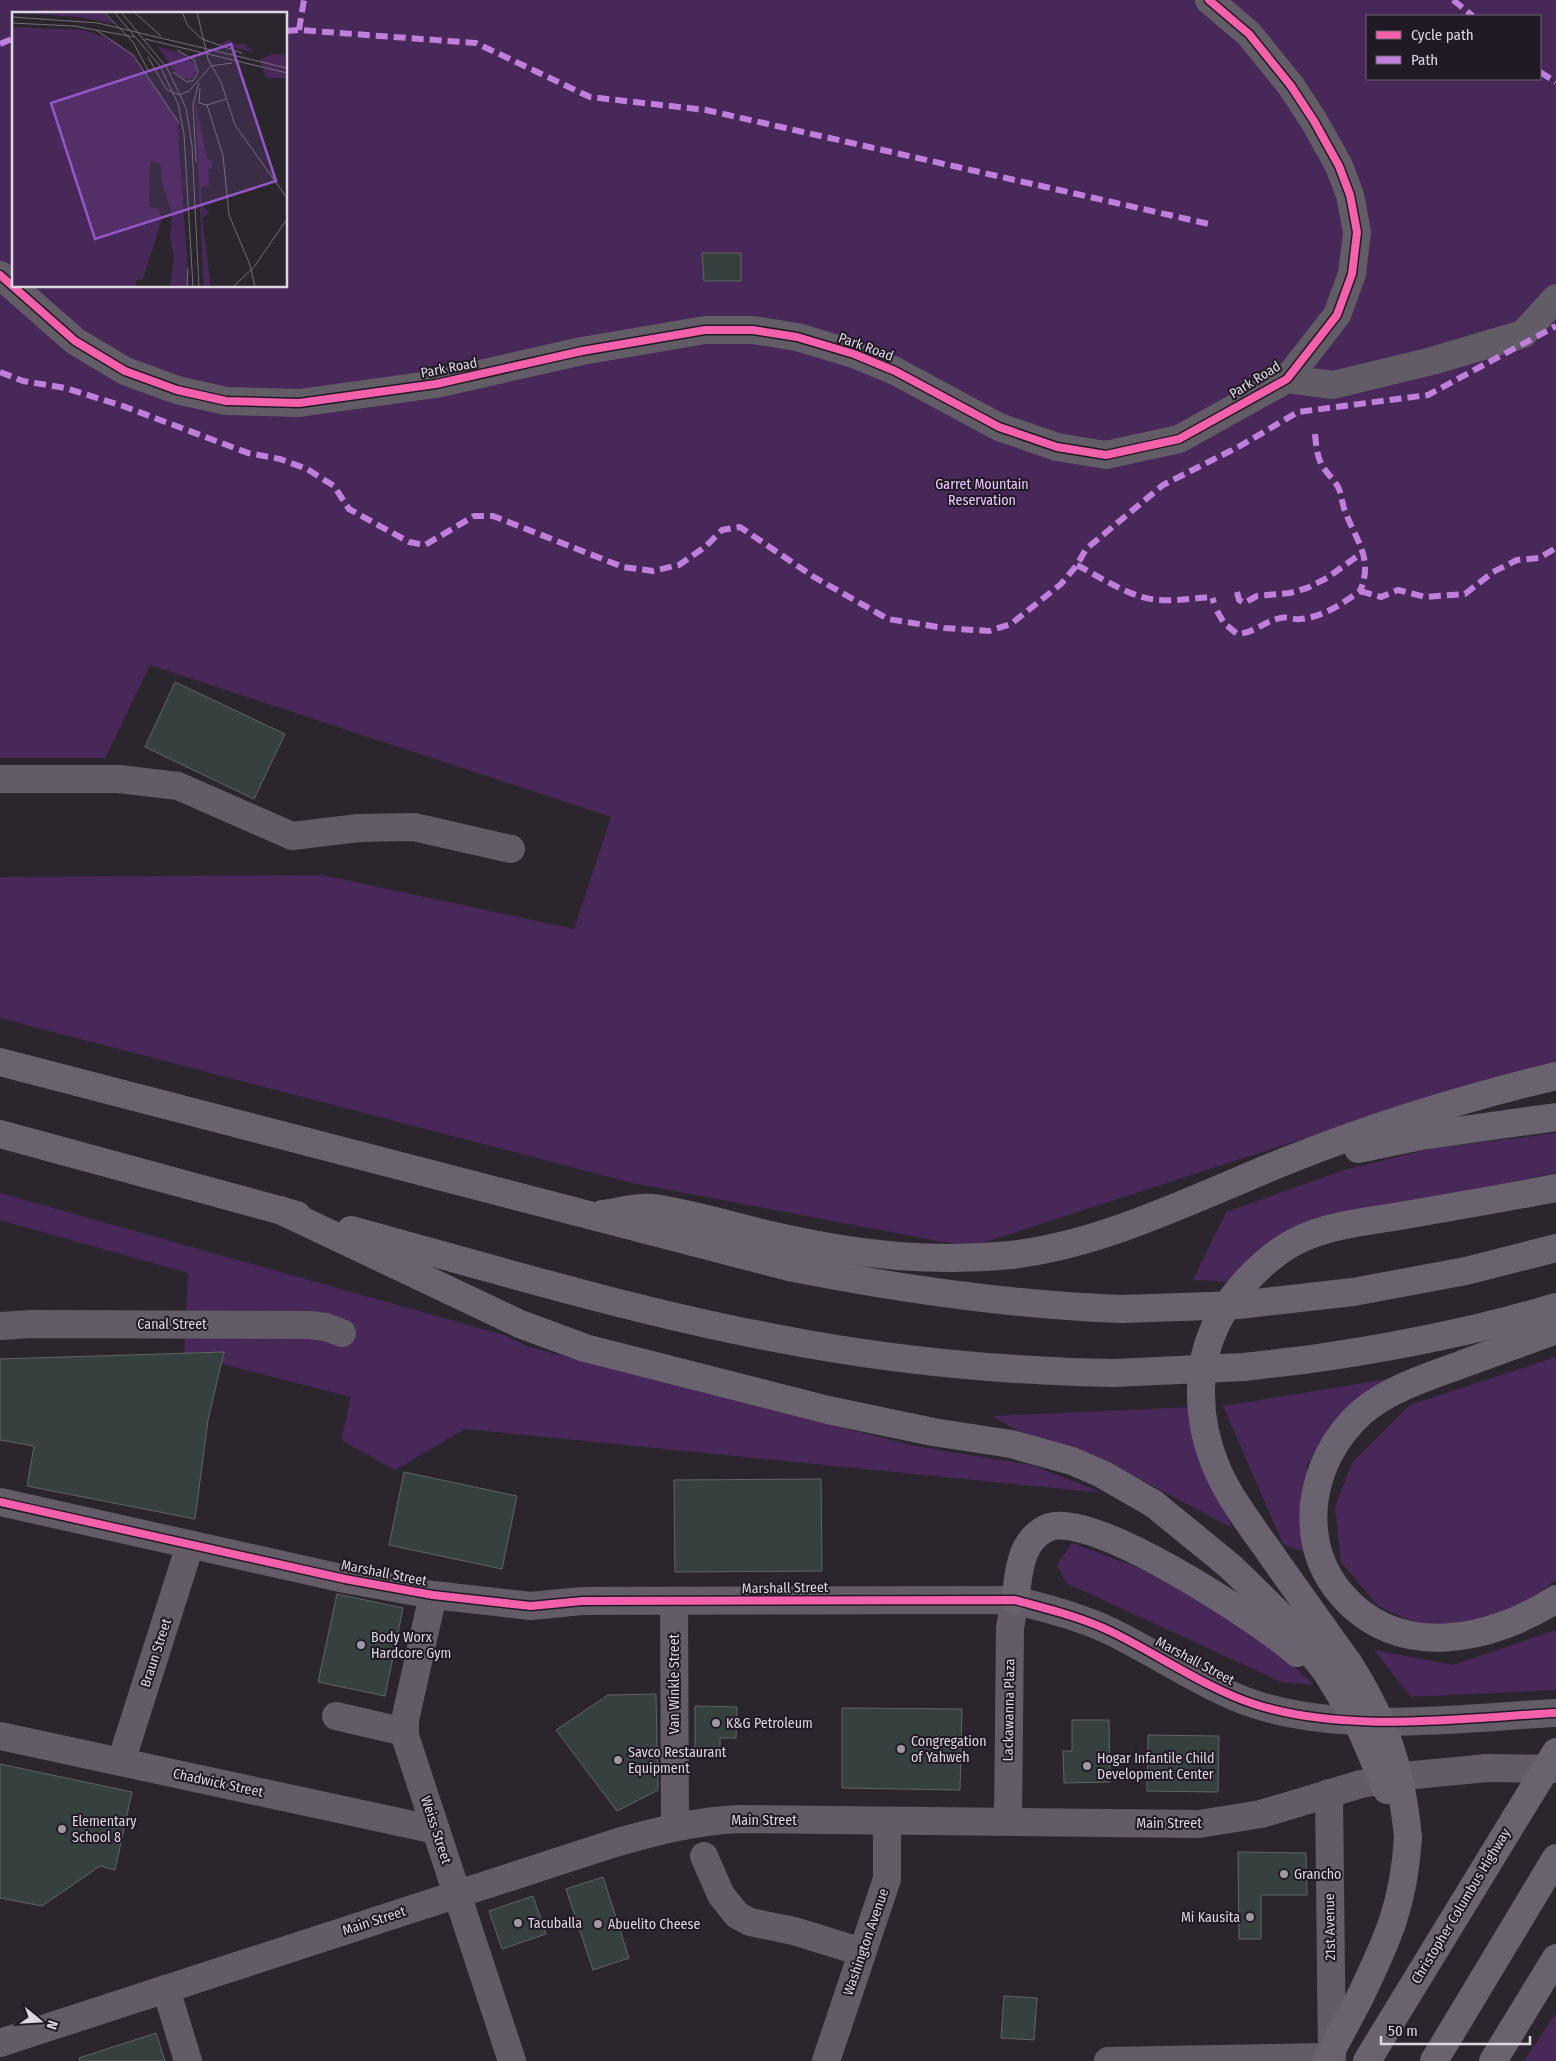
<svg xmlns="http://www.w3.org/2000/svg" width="1556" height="2061" font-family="'Fira Sans Condensed',sans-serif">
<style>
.green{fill:#482858;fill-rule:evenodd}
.building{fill:#36403f;stroke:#616464}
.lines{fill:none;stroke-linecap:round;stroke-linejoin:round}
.minor{stroke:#615c65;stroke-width:28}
.major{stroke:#635c68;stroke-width:28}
.highway{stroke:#6b626f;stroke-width:28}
.highway-bridge{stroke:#6b626f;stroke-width:28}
.quiet{stroke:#c07fdc;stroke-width:6;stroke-dasharray:12 6;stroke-linecap:butt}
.cycleway-casing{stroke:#221927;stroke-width:11}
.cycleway{stroke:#f560ab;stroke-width:8}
.poi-dot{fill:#9f99a2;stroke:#221927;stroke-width:2}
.labels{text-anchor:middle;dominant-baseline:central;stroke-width:4;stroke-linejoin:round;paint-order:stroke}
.street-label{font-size:14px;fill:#ddd7e1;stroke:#221927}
.park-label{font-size:14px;fill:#ebc7fe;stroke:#221927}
.poi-label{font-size:14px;fill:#ddd7e1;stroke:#221927;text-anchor:start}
.inset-road{fill:none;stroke:#726d76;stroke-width:1}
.view{fill:#9457c8;fill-opacity:0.15;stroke:#9457c8;stroke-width:2.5}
.inset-edge{fill:none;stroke:#ddd7e1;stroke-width:2.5}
</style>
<rect width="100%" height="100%" fill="#2b262e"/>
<g class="green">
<path d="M0,0h1556v1064l-94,23 -492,160 -337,-64 -633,-165v-141l322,-2 252,54 37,-112 -461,-152 -45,93h-105zM14,14h272v272h-272zM1367,16h173v63h-173z"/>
<polygon points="1556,1133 1556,1173 1293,1227 1238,1282 1193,1280 1226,1212 1344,1170 1433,1148"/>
<polygon points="0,1193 504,1335 529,1347 914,1446 1032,1465 1103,1493 465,1429 395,1470 341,1440 351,1397 184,1354 188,1273 0,1220"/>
<polygon points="1556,1357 1556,1580 1509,1614 1435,1632 1378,1606 1341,1562 1335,1507 1352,1463 1410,1405"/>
<polygon points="1388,1379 1307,1464 1304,1552 1283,1544 1223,1406"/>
<polygon points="1189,1407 1232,1528 1104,1460 1016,1430 993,1416"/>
<polygon points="1072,1543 1142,1569 1254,1628 1314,1685 1281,1682 1066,1583 1057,1564"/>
<polygon points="1556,1630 1556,1690 1411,1697 1374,1650 1453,1665"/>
<polygon points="1556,2013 1556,2061 1524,2061"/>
</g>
<g class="building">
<polygon points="702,253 741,253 741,281 704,281"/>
<polygon points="175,682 285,734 254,799 145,747"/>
<polygon points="224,1352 208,1420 195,1519 27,1486 34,1446 0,1440 0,1359"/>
<polygon points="404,1472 517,1496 502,1569 389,1545"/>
<polygon points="821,1479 822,1571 675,1572 674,1480"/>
<polygon points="337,1594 403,1608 385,1696 318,1682"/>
<polygon points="656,1694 658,1790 617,1811 556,1730 608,1695"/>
<polygon points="695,1706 737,1707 736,1738 720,1738 720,1749 695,1748"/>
<polygon points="842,1708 962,1709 960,1790 842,1788"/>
<polygon points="1072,1720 1109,1720 1110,1782 1064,1783 1063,1751 1072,1751"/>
<polygon points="1148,1735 1219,1736 1218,1792 1147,1791"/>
<polygon points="0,1764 132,1792 115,1870 100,1866 42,1906 0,1898"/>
<polygon points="1238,1852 1306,1853 1307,1895 1261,1895 1261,1939 1239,1939"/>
<polygon points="603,1877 629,1958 593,1970 566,1889"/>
<polygon points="533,1896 546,1934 502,1949 489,1911"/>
<polygon points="1004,1996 1037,1998 1034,2040 1001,2038"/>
<polygon points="156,2033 165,2061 80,2061 79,2058"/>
</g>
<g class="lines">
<g class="minor">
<polyline points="0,275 75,341 125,371 177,390 226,401 299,403 436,384 582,351 705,330 753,330 797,337 854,354 895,371 999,427 1057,447 1106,455 1179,439 1287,379 1337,315 1352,274 1357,232 1350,195 1339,166 1314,121 1291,86 1249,34 1209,0"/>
<polyline points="1287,379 1333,385 1432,361 1523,334 1556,298"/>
<polyline points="0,779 119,779 178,786 292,836 359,828 414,827 511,849"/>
<polyline points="0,1326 31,1324 310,1325 326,1327 342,1333"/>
<polyline points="433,1595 405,1720 405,1736 512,2061"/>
<path d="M1015,1600c33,9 66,17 97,32 45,22 96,57 142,72 92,30 206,14 302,9"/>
<polyline points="674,1602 675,1826"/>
<polyline points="336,1716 405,1732"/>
<polyline points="0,1736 436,1830"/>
<polyline points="121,1762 190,1545"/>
<polyline points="1329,1793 1332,2060"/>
<polyline points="704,1856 721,1895 737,1915 750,1922 794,1931 862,1952"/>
<polyline points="166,1989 188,2061"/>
<polyline points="826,2061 887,1879 887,1821"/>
<polyline points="1108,2061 1332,2057"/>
</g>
<g class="major">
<polyline points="0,1502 345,1579 433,1595 531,1606 582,1601 1015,1600 1010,1628 1008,1821"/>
<path d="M0,2043l615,-200c42,-12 81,-22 124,-24l460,5 62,-10 100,-30 53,-9 73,-7 69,1"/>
</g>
<g class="highway">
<path d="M0,1062l789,205c111,22 220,38 333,42"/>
<polyline points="0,1134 297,1215"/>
<polyline points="1358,1149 1421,1136 1556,1117"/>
<polyline points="280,1210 520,1324 585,1348 828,1410 933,1432 1011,1444 1072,1461 1102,1474 1154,1504 1231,1567 1285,1620 1325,1670"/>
<path d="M603,1214c15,-2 34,-8 49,-6 45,6 91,22 136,31 74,16 146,24 222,16 93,-10 189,-59 276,-94 88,-35 178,-63 270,-85"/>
<path d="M351,1230c140,38 281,81 424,108 112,22 225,33 338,35"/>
<polyline points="1353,1292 1466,1271 1556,1248"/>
<path d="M1556,1330c-32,12 -64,23 -96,35 -33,12 -71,24 -98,47 -27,24 -44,57 -48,92 -3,34 5,65 28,91 57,66 149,46 214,4"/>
<path d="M1304,1360c86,-12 169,-28 252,-53"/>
<path d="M1015,1600c4,-26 4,-59 32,-72 42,-21 215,94 250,125"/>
<path d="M1349,1664c-25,-35 -49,-69 -74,-104 -20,-29 -44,-59 -58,-91 -24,-57 -23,-121 16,-172 20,-26 45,-50 77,-62 28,-11 60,-14 90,-19 52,-9 104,-18 156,-28"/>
<path d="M1359,1999c29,-60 45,-95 49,-162"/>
<polyline points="1367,2061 1516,1817"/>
<polyline points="1434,2061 1556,1858"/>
<polyline points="1493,2061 1556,1958"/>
</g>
<g class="highway-bridge">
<polyline points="1122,1309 1238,1305 1353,1292"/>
<polyline points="1113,1373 1244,1367 1304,1360"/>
<path d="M1349,1664c37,59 52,103 59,173"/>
<polyline points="1325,1670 1359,1725 1387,1790"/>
<polyline points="1516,1817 1556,1752"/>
<polyline points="1326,2061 1359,1999"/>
</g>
<g class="quiet">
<polyline points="1453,0 1473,16"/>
<polyline points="299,30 304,0"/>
<polyline points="286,31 299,30 476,43 590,97 706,110 1209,224"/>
<polyline points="0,44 14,38"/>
<polyline points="1540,72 1556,82"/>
<polyline points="0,372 23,381 65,388 123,406 248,453 280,459 307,469 334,486 349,509 409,542 425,545 474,516 493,516 623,567 653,571 679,565 705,547 722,530 740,527 814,577 888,619 944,628 989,631 1011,624 1061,584 1077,565 1086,549 1163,485 1240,446 1298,412 1428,395 1556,326"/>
<path d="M1315,434c1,11 2,24 8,33 5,8 12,13 16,22 3,7 3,15 6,22 11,30 29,47 15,80"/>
<path d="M1077,565c25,13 55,34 83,35 17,1 35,-2 52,-3l2,6"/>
<polyline points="1360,591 1381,597 1398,590 1425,597 1465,594 1493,572 1517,560 1539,558 1556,548"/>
<polyline points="1237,592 1239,600 1244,603 1257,596 1290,593 1307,588 1327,578 1363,552"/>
<path d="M1217,611l7,12 13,11c18,-1 27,-13 44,-16 6,-2 13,2 19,1 23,-2 42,-15 60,-28"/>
</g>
<g class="cycleway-casing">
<g id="cycleway">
<polyline points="0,275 75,341 125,371 177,390 226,401 299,403 436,384 582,351 705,330 753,330 797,337 854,354 895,371 999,427 1057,447 1106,455 1179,439 1287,379 1337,315 1352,274 1357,232 1350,195 1339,166 1314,121 1291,86 1249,34 1209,0"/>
<path d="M0,1502l345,77 88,16 98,11 51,-5 433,-1c33,9 66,17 97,32 45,22 96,57 142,72 92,30 206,14 302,9"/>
</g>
</g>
<use href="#cycleway" class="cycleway"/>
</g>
<g class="poi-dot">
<circle cx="361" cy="1645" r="5"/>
<circle cx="716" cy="1723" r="5"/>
<circle cx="901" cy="1749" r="5"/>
<circle cx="618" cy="1760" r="5"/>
<circle cx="1087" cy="1766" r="5"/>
<circle cx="62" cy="1829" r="5"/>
<circle cx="1284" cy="1874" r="5"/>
<circle cx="1250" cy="1917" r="5"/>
<circle cx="518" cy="1923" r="5"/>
<circle cx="598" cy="1924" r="5"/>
</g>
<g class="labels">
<g class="street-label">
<text transform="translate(866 347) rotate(20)">Park Road</text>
<text transform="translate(449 368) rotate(-11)">Park Road</text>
<text transform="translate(1255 380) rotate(-32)">Park Road</text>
<text x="172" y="1324">Canal Street</text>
<text transform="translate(384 1573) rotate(11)">Marshall Street</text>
<text transform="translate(785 1588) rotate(-1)">Marshall Street</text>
<text transform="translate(156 1653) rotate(-72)">Braun Street</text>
<text transform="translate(1195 1661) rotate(28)">Marshall Street</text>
<text transform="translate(674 1684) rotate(-90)">Van Winkle Street</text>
<text transform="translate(1009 1710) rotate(-89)">Lackawanna Plaza</text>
<text transform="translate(218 1783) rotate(12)">Chadwick Street</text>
<text x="764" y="1820">Main Street</text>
<text x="1169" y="1823">Main Street</text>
<text transform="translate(436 1830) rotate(72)">Weiss Street</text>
<text transform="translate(1461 1906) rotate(-59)">Christopher Columbus Highway</text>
<text transform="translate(374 1921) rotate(-18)">Main Street</text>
<text transform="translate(1330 1927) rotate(-91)">21st Avenue</text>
<text transform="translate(866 1942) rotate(-71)">Washington Avenue</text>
</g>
<g class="park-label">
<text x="982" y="484">Garret Mountain<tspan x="982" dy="16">Reservation</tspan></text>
</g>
<g class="poi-label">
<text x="371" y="1637">Body Worx<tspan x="371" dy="16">Hardcore Gym</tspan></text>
<text x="726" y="1723">K&amp;G Petroleum</text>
<text x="911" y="1741">Congregation<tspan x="911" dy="16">of Yahweh</tspan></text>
<text x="628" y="1752">Savco Restaurant<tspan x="628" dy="16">Equipment</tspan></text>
<text x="1097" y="1758">Hogar Infantile Child<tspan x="1097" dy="16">Development Center</tspan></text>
<text x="72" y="1821">Elementary<tspan x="72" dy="16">School 8</tspan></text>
<text x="1294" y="1874">Grancho</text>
<text x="1240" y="1917" text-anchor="end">Mi Kausita</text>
<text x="528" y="1923">Tacuballa</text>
<text x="608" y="1924">Abuelito Cheese</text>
</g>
</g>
<g transform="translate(12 12)">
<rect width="275" height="275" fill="#2b262e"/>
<path d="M90,0l13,12 -36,-7 -61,-4zM0,15l72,3 29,10 22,17 42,62 12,168h-19l4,-31 -4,-18 2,-24 -9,-28 -3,-23 -10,-1 -1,45 10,2 3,10 -19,60 -7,1v7h-124zM217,28l6,4h9l11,9 -35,-9zM145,34l27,8 13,13 -3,10 -5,2 -11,-3zM262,42l11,1v23h-19l-6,-19zM183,88l12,58 6,5 -1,5 -4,1 1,16 -8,2 1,18 7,7 -7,7 9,68h-7l-1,-11z" fill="#482858"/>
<path class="inset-road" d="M92,0l29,30 16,30M102,0l46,54 18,38 6,30 9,153M109,0l46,56 19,40 6,38 7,141M122,0l27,24M170,0l6,14 14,13 40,14M185,0l11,47 13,23 14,43 52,73M0,5l86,6 189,45M0,11l62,3 61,11M84,18l37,25 46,68M133,27l142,34M136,45l18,32 13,6 10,-4 22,-25 21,-3M161,60l14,10 7,-2 4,-8 -4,-12 -17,-10M188,76l-1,15 8,2M214,87l-19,6 16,51 6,59 21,50 5,22M184,150l-3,-58 6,-21M175,275l1,-19M221,275l21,-20 33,-48"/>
<path class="view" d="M219,32l45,137 -181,58 -44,-136z"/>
<rect width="275" height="275" class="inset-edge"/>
</g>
<rect x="1366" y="15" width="175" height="65" fill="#221927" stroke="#6d6571"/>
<rect x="1376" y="31" width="25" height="8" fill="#f560ab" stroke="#6d6571"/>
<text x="1411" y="40" font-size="15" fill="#ddd7e1">Cycle path</text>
<rect x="1376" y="56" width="25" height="8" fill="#c07fdc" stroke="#6d6571"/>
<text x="1411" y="65" font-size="15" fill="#ddd7e1">Path</text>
<g transform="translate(40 2021) rotate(108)" stroke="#221927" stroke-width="4" paint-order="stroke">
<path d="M0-4L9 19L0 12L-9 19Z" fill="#ddd7e1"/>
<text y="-8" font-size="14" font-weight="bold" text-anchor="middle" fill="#ddd7e1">N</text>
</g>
<path d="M1381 2036v8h149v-8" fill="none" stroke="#ddd7e1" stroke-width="2.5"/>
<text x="1388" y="2036" font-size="15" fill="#ddd7e1" stroke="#221927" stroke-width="4" paint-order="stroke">50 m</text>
</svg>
